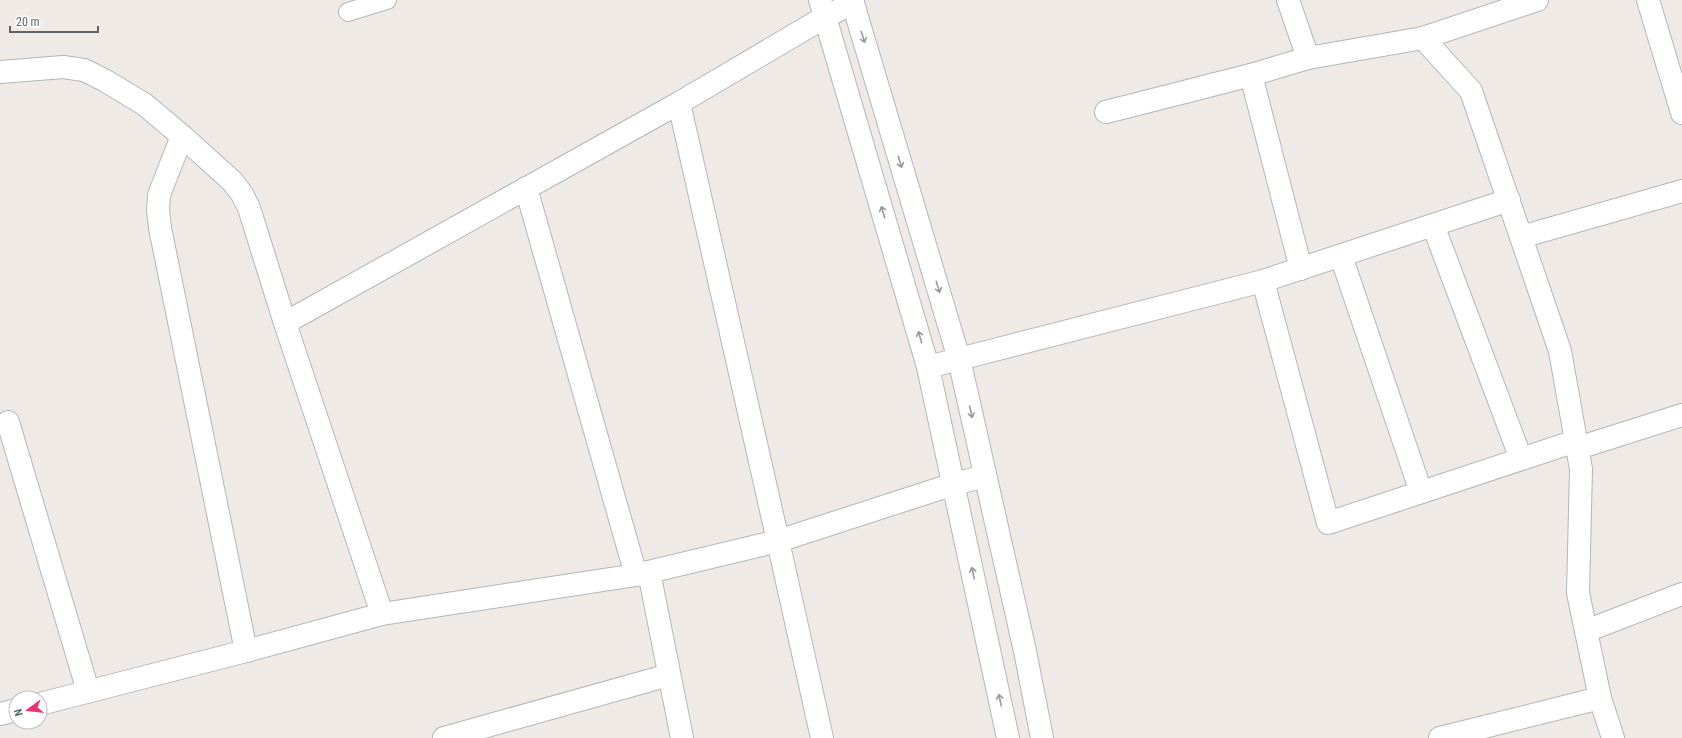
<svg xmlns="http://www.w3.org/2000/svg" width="1682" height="738" font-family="'Roboto Condensed',sans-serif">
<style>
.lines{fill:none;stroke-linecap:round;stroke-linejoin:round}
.service-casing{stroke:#b1b7b8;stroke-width:20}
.minor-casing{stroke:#b1b7b8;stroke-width:24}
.tertiary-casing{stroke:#b1b7b8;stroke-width:24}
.service{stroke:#fff;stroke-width:18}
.minor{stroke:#fff;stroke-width:22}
.tertiary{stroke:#fff;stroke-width:22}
.oneway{stroke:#969b9c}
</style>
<rect width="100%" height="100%" fill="#f0eae6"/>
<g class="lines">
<g class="service-casing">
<polyline id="service" points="348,12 387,0"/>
</g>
<g class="minor-casing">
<g id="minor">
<polyline points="1288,0 1308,58 1423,38 1471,91 1560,351 1581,469 1578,593 1600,698 1613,738"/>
<polyline points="1648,0 1682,113"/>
<polyline points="1423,38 1537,0"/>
<polyline points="0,72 63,67 84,70 104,80 144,104 182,136 232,181 242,194 249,208 285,323 382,614 636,575 778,541 679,103 825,17 853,3"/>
<polyline points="1106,112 1251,75"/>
<polyline points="182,136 159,195 158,210 160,228 246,651"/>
<polyline points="526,188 636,575"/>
<polyline points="1433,225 1521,459"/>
<polyline points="1521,237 1682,191"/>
<polyline points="1341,256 1421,492"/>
<polyline points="1301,269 1251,75 1308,58"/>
<polyline points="1263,281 1328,523 1576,441"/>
<polyline points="285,323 679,103"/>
<polyline points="928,367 1263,281 1509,200"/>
<polyline points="8,422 88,691"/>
<polyline points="1578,448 1682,415"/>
<polyline points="649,572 682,738"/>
<polyline points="1586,631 1682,594"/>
<polyline points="40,704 246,651 382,614"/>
<polyline points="0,714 16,710"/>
<polyline points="444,738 669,675"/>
<polyline points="822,738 778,541 954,484 985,476"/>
<polyline points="1440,738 1600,698"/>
</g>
</g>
<g class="tertiary-casing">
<g id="tertiary">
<polyline points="820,0 928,367 1008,738"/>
<polyline points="852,0 959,359 1025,651 1042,738"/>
</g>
</g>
<use href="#service" class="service"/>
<use href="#minor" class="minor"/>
<use href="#tertiary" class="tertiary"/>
</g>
<defs><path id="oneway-shaft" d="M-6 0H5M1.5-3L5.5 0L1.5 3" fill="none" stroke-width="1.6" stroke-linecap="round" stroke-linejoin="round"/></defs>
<g class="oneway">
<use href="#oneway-shaft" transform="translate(863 37) rotate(73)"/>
<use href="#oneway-shaft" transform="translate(900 162) rotate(73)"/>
<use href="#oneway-shaft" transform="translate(883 212) rotate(-106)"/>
<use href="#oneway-shaft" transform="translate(938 287) rotate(73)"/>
<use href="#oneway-shaft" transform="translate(920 337) rotate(-106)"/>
<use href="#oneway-shaft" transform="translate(971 412) rotate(77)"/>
<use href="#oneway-shaft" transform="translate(973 573) rotate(-102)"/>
<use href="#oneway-shaft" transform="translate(1000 700) rotate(-102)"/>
</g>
<g transform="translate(28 710) rotate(255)"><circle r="19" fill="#ffffff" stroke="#bfc1c2"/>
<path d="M0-3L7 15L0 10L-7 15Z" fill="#ea3270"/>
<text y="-6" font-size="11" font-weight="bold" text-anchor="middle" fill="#5e6566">N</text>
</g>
<path d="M10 26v6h88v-6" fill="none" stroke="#5e6566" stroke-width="2"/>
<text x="16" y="26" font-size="12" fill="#5e6566" stroke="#ffffff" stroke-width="3" paint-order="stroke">20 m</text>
</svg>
